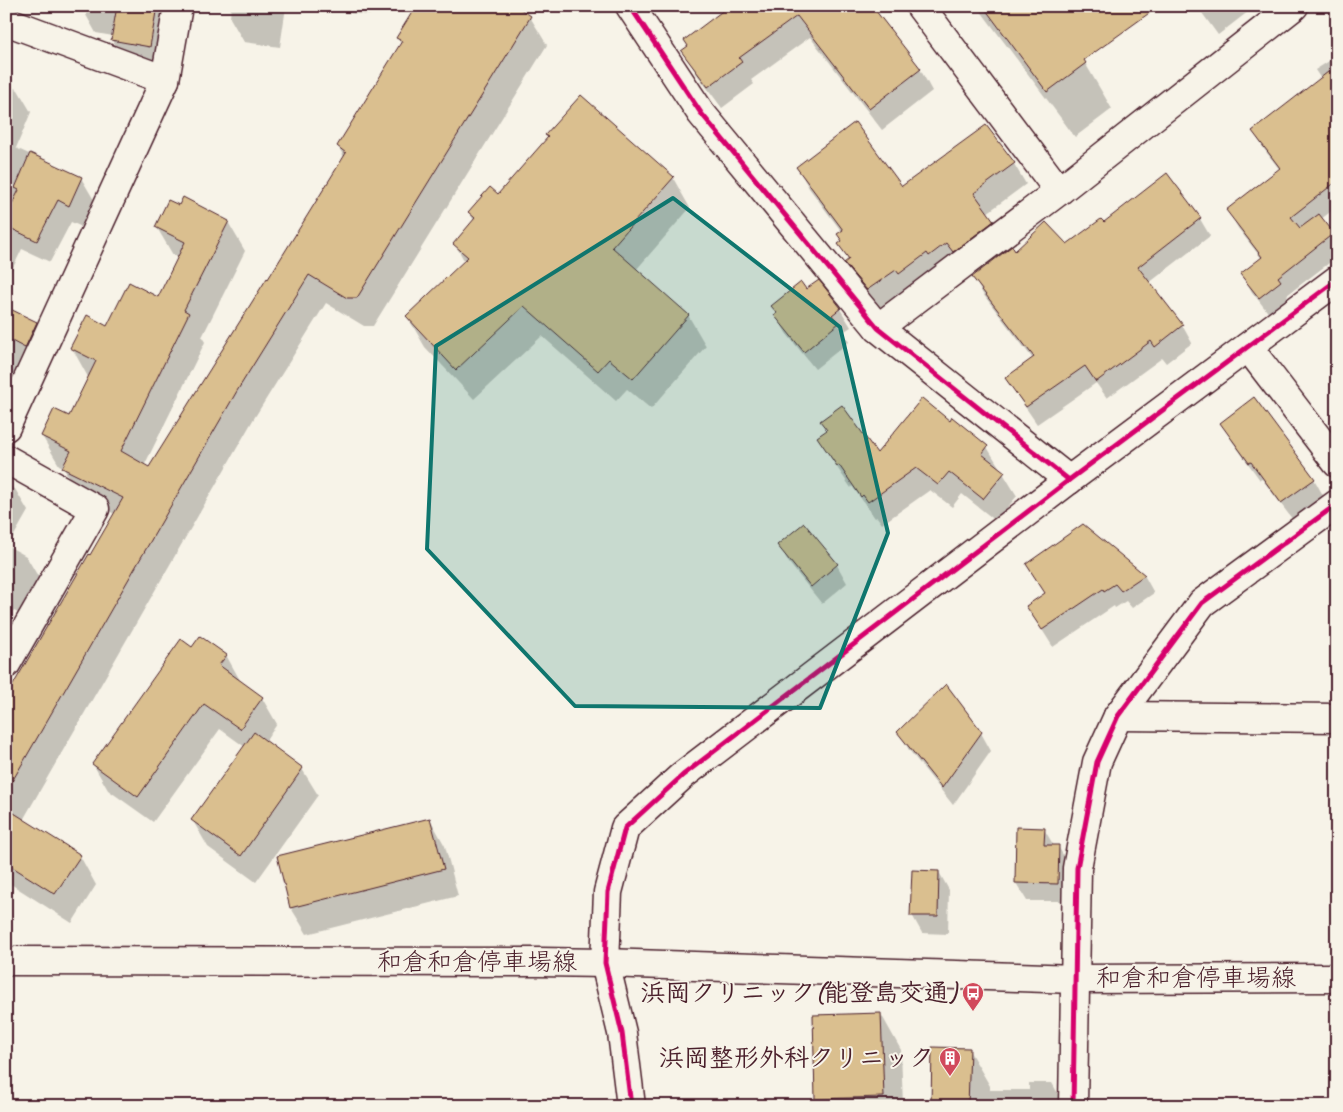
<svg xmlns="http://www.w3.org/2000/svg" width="1343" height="1112" font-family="Caveat,'Klee One',sans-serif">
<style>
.shadow{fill:#0003}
.building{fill:#dabf8f;stroke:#4a1f2b}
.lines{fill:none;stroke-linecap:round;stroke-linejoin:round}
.minor-casing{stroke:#4a1f2b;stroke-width:31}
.major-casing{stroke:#4a1f2b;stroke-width:31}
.minor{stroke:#f7f3e8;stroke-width:28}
.major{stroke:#f7f3e8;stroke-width:28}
.cycleway-casing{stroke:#f7f3e8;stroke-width:8}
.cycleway{stroke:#d6006c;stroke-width:5}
.marked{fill:#0f766e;fill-opacity:0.2;stroke:#0f766e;stroke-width:4;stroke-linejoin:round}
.labels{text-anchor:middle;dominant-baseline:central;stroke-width:4;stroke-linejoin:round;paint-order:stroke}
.street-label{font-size:25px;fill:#4a1f2b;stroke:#f7f3e8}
.poi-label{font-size:25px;font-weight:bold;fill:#4a1f2b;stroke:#f7f3e8;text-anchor:end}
</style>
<rect width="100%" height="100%" fill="#f7f3e8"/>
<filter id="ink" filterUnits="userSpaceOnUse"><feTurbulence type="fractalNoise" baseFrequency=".02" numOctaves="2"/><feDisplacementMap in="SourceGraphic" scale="10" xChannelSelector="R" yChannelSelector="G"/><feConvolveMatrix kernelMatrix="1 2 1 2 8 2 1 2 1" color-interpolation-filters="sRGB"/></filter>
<g filter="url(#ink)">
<g class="shadow">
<polygon points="88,6 164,6 168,14 159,65 122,58 112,40 113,36 96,33 86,15"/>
<polygon points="231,6 371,6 370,15 286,7 280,47 244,42 230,18"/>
<polygon points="732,6 870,6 920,69 932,91 882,130 810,37 751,80 754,84 722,108 696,73 683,51"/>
<polygon points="977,6 1042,6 1085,63 1112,109 1075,137"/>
<polygon points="1197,6 1246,6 1249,11 1218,35"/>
<polygon points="530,17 547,45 373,326 364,326 326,303 253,420 23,820 80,856 96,885 72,923 6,881 6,700 115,514 80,497 63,467 59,465 42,436 69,417 89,377 88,377 72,348 159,299 178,258 173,255 156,226 180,207 228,222 245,251 202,337 205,342 144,466 150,469 344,157 338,146 401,44 398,38"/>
<polygon points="1337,56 1337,207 1321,219 1337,241 1337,257 1287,295 1290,300 1270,315 1252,292 1242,274 1262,259 1238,228 1228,210 1280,170 1264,149 1253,131 1321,79 1315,70"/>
<polygon points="6,84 18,90 31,112 16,148 81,178 94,200 82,227 71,222 50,262 22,249 6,282"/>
<polygon points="547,135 673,178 690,208 636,270 688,315 706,346 651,409 627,389 616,401 542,336 474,399 425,347 407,316 465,262 455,244 474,221 470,213 498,196 549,138"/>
<polygon points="1014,164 1026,184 987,213 1005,242 880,310 858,284 846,263 849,260 840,244 843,242 842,232 809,188 797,167 902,187"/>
<polygon points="1166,175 1200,219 1210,236 1149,283 1182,325 1192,343 1166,363 1162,358 1107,398 1096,383 1037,424 1017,395 1007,378 1033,359 983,294 973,277 1015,253 1067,245 1103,223"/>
<polygon points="818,282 840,309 851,327 843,332 849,342 815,369 786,333 776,315 778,314 773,306 806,291"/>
<polygon points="6,308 36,323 49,345 28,381 13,373 6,389"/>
<polygon points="822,421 877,455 950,422 987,447 1017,496 996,521 962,494 952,507 930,490 882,524 877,517 875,518 852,486 851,488 832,460 819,437 828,431"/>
<polygon points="1222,423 1314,479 1324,497 1293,520 1262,479 1260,480 1232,441"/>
<polygon points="6,484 15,489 28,511 8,546 26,556 39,578 20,614 6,607"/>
<polygon points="804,525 837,565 847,583 822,604 789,563 779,545"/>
<polygon points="1144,575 1154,593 1132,608 1126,601 1115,608 1114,606 1053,647 1027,606 1046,594"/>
<polygon points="192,649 226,655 241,682 262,698 277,724 265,742 302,769 318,795 256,882 208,847 193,821 245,747 220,729 153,822 108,790 93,764"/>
<polygon points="899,732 981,733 991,751 953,805 909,750"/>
<polygon points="430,819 445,846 458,896 307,934 291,908"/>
<polygon points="1044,829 1054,846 1058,846 1068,864 1068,901 1027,901 1016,883"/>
<polygon points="939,872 949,890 948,934 922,933 912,915"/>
<polygon points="881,1014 901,1050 903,1106 821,1106 816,1099"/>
<polygon points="969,1050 990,1086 990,1090 1029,1090 1029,1083 1052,1083 1065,1106 932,1106"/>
</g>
<g class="building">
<polygon points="117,6 157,6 150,47 111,40"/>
<polygon points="416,6 516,6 531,16 357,298 347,298 309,275 237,391 6,792 6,697 89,554 90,555 123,498 62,468 71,451 41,436 54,409 69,416 96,361 70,348 87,315 107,326 129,282 158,297 185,242 155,227 168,200 179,205 183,197 229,221 184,310 189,313 121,451 149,467 267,278 268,279 346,153 337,146 402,41 396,38"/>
<polygon points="729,6 872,6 921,69 869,109 797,16 739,58 742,62 708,87 681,51 688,46 684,40"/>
<polygon points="983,6 1159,6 1084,60 1086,63 1047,92"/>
<polygon points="1337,65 1337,181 1291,217 1300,228 1319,214 1334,233 1278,277 1281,281 1259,298 1240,274 1262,257 1226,210 1280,168 1252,131"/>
<polygon points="581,95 674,177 612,247 689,315 633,379 609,359 598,371 524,306 456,370 406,316 468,257 453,244 475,218 468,212 490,187 498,194 548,137 545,135"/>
<polygon points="855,122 902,186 986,125 1015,163 974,193 994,221 953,252 946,243 929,256 927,253 899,274 896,270 867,290 844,263 849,259 838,244 842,241 837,234 843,230 796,167"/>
<polygon points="30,153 82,177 69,206 58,200 37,241 6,226 6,216 19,190 15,188"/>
<polygon points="1167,173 1201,218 1138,267 1183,325 1155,347 1151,341 1096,382 1085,366 1026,407 1005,378 1034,357 972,277 1012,246 1015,251 1046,222 1067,244 1101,219 1104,222"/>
<polygon points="819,280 841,308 832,315 839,323 804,352 774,315 777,313 771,306 801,282 806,289"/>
<polygon points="6,307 37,322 25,348 6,338"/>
<polygon points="1254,397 1315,479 1281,503 1251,462 1249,463 1220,423"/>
<polygon points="922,398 950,421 952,417 988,446 982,454 1005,472 983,499 949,472 938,485 916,468 868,502 863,495 861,497 839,465 837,466 817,437 827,430 820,421 842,405 877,453"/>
<polygon points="804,523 838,564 811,587 777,545"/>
<polygon points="1083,524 1145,575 1121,591 1115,584 1104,591 1103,589 1042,630 1026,606 1045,593 1026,564"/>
<polygon points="200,636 227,655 219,665 263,697 240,729 204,704 138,797 92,764 181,639 192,647"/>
<polygon points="946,684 982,732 942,788 897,732"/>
<polygon points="254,732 303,768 241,856 191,820"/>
<polygon points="6,808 81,855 55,894 6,863"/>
<polygon points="430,818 444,869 290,908 277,856"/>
<polygon points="1016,827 1045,828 1044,845 1059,845 1058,884 1015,883"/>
<polygon points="912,870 939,871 938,916 910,916"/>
<polygon points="881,1013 884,1097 815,1099 813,1015"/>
<polygon points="932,1047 970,1048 968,1106 931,1106"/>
</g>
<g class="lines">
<g class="minor-casing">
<g id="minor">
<polyline points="630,6 701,113 878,328 1069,480"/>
<polyline points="920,6 1059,191"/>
<polyline points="6,21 165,80"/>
<polyline points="878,328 1059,191 1294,6"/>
<polyline points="1248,347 1337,463"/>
<polyline points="6,427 165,80 178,6"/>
<polyline points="6,459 95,509 6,664"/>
<polyline points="1118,716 1337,718"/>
<polyline points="631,1106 622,1033 605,963 608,892 625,828 683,775 1069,480 1337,280"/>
<polyline points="1073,1106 1077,868 1097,762 1118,716 1202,603 1337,504"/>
</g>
</g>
<g class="major-casing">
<polyline id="major" points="6,961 540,962 605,963 1075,979 1337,978"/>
</g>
<use href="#minor" class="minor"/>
<use href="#major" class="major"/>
<g class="cycleway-casing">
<g id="cycleway">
<polyline points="630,6 701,113 878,328 1069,480"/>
<polyline points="631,1106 622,1033 605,963 608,892 625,828 683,775 1069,480 1337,280"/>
<polyline points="1073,1106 1077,868 1097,762 1118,716 1202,603 1337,504"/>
</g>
</g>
<use href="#cycleway" class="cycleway"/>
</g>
</g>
<path class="marked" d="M673,198l167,129 48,206 -68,175 -245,-2 -148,-157 9,-203z"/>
<defs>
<g id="bus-pin" transform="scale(1.125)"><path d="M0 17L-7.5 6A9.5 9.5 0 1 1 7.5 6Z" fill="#d1495b" stroke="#f7f3e8"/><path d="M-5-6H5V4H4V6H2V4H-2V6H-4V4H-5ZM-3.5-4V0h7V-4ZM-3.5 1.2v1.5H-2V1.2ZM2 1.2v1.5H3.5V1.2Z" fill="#fff"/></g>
<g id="building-pin" transform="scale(1.125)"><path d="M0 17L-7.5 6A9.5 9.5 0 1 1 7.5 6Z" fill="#d1495b" stroke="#f7f3e8"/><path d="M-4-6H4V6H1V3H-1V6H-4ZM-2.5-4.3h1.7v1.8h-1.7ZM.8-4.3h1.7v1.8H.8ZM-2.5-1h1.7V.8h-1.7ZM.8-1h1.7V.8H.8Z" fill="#fff"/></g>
</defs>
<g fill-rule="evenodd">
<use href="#bus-pin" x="973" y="993"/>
<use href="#building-pin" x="950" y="1058"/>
</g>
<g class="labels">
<g class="street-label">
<text x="477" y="962">和倉和倉停車場線</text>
<text x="1196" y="978">和倉和倉停車場線</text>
</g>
<g class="poi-label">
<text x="957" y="993">浜岡クリニック(能登島交通)</text>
<text x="934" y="1058">浜岡整形外科クリニック</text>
</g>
</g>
<rect width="1343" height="1112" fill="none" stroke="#f7f3e8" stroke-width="25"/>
<rect x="12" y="12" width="1318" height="1087" fill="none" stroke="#4a1f2b" stroke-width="2" filter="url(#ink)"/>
</svg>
